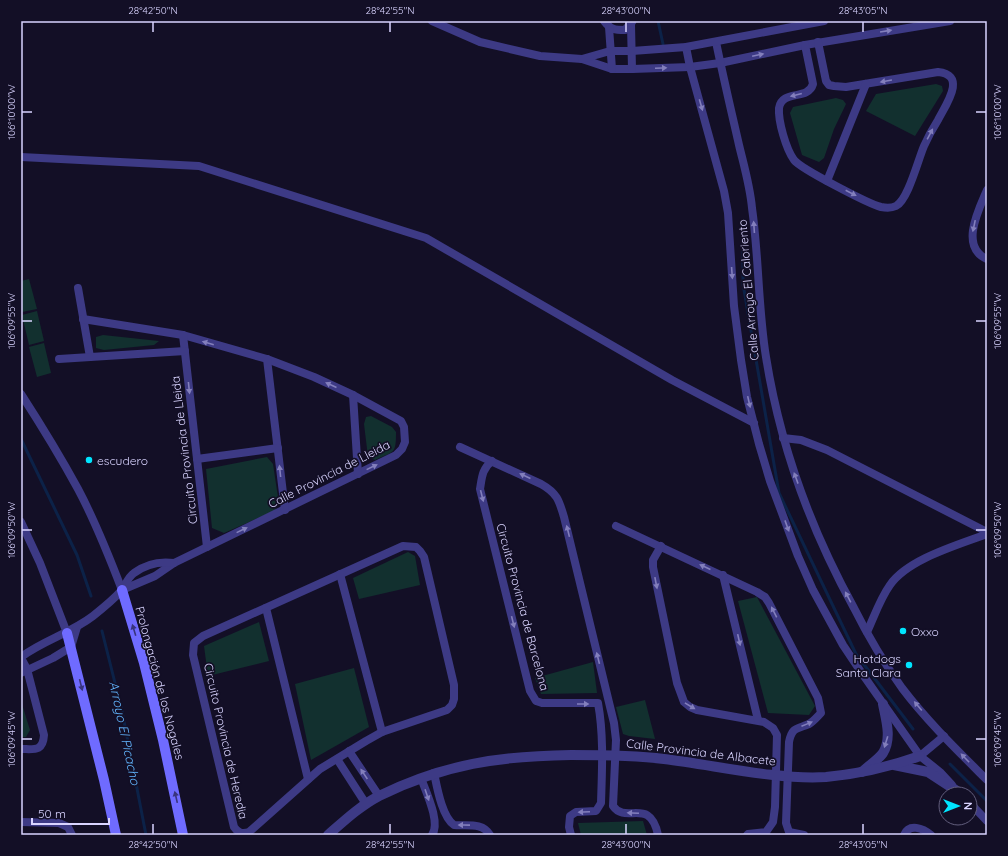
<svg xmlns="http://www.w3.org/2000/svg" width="1008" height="856" font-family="Quicksand,sans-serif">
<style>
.green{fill:#12302f}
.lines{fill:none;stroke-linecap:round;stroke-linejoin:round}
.stream{stroke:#0c2248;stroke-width:3}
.minor{stroke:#3d3a85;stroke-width:8}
.tertiary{stroke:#3d3a85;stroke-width:10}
.secondary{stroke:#6f6bff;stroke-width:10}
.oneway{fill:#837fbc}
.oneway2{fill:#38347d}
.ticks{fill:none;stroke:#d9d4ff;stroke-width:1.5}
.poi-dot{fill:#00e5ff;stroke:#130f26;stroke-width:1.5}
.labels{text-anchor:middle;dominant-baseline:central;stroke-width:3.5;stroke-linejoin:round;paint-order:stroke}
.street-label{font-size:12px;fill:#d9d4ff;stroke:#130f26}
.poi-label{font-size:12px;fill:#d9d4ff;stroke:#130f26;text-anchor:start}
.water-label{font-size:13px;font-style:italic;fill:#62b6ff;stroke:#130f26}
.neatline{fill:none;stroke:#d9d4ff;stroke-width:1.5}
.ticks-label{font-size:10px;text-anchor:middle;fill:#d9d4ff}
</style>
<rect width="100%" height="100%" fill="#130f26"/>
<g class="green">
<polygon points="936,84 942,86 943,91 915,136 866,111 876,94"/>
<polygon points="836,98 843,100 846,104 834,129 824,158 819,162 802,155 790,113 793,107"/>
<polygon points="29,279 37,309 22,312 21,281"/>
<polygon points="37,311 44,341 29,345 22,315"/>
<polygon points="103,335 159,341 154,345 104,350 96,348 96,337"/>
<polygon points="44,343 51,373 37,377 29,347"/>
<path d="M371,416l21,11 4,5c0,23 -2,19 -21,28l-7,-3 -4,-33 2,-7z"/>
<polygon points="267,457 273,464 279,504 274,511 224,533 212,528 206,469"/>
<polygon points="408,552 415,556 420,585 359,599 353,578"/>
<polygon points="757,597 815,706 809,715 768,713 738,601"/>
<polygon points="259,622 269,661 208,676 204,646"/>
<polygon points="593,662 597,693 541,694 535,678"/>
<polygon points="354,668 369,727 311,760 295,684"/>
<polygon points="645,700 655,739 629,736 623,734 616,707"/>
<polygon points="21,701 30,730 26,737 21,737"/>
<polygon points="643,821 647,835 581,835 578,823"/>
</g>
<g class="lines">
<g class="stream">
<polyline points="658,21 663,44"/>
<polyline points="743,242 743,284 779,493 856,654 913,729"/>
<polyline points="21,439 77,555 91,596"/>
<polyline points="102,631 122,711 146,835"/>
<polyline points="950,764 987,801"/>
</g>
<g class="minor">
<polyline points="432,21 480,42 540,56 582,59 612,69 632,69 690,67 720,63 805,45 950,21"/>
<path d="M604,21c7,9 11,9 21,9l7,-8"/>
<polyline points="631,25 632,69"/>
<polyline points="609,27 612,69"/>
<path d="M716,42c7,34 15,68 23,103 5,21 11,41 13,63 7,49 6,100 14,149 14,88 45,173 88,251 14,28 30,55 48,80 25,33 56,63 85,92"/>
<path d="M805,45l8,39c-5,17 -31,5 -34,24 -1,13 7,41 15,52 7,9 75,44 87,47 5,1 11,1 15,-1 12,-6 22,-46 28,-60 4,-9 9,-18 14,-26 7,-14 30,-45 0,-48l-92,15 -12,-1 -5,-1 -3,-4 -8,-39"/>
<polyline points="686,47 690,67 724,191 728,213 734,306 741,360 747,397 759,444 770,481 798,556 813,590 843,645 861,672 920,756 940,772 952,785"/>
<polyline points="582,59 610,51 632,51 686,47 824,21"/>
<polyline points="21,157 199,166 426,238 672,380 754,423"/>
<polyline points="827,181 866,84"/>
<path d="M987,190c-8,19 -28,57 0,69"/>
<polyline points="78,288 90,357"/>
<polyline points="83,319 183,335 267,359 314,377 353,395 401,421 404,427 405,442 402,449 396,455 174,563 155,576 122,590"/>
<polyline points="183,335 207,547"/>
<polyline points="59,359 185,351"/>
<polyline points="267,359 285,510"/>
<path d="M21,394c20,31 39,62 57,95 17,32 31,67 44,101"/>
<polyline points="353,395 358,474"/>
<polyline points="783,438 801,440 827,450 987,532"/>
<path d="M460,447l81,37c16,9 18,16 23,33l50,206 2,17 -3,66c13,19 37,-10 45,29"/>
<polyline points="197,459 278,448"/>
<path d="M492,461c-10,8 -10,16 -12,28l50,202 6,10 6,2h56c6,33 4,67 3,100l-5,8 -20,1 -6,4 -1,11 2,8"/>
<polyline points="21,522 40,563 67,633"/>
<path d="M616,526l141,66 8,5 4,6 49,95 3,15c-4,4 -7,8 -12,11 -12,5 -17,3 -20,18l-3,81 3,9 15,3"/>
<path d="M403,546l13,1 4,4 4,6 30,128v14l-2,6 -5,5 -65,22 -16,9 -46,28 -71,63c-7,2 -11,1 -15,-5l-41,-172 1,-12 9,-7z"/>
<polyline points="661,546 653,560 653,567 677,683 684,702 690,707 697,710 764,722 773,728 777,735 775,807 773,822 766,832 748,834 747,835"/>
<polyline points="340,574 382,732"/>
<polyline points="723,575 758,720"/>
<polyline points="266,608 308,779"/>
<path d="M867,632c7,-15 13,-33 23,-47 18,-26 68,-40 97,-51"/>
<path d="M21,657c23,-17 50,-24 72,-41 10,-8 20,-16 28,-25 4,-5 7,-14 13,-18 12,-9 25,-12 40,-10"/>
<path d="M21,658l6,11 17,66c-1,17 -10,14 -23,14"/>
<polyline points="21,673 53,658 71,647 77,627"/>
<polyline points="349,751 379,796"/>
<polyline points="920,756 944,736"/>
<polyline points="337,759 366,804"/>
<path d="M434,773c3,14 8,44 20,52 13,1 29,-3 36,10"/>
<path d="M421,778c5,14 20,45 11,57"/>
<polyline points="970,803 987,821"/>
<polyline points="21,822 59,823 68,827 72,835"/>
<path d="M904,835c5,-12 19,-7 27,0"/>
</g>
<g class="tertiary">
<polyline points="894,765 928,772 960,793"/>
<path d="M862,772c6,-6 16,-12 21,-19 9,-15 3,-33 0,-49"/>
<path d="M328,835c16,-14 32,-29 51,-39 65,-32 121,-40 192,-41 31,0 62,0 93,4 51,6 111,21 162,18 33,-3 63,-10 94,-21"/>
</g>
<g class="secondary">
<polyline points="122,590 144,663 163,740 183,835"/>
<polyline points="67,633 104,780 116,835"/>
</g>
</g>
<defs><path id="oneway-solid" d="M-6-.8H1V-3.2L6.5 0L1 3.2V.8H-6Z"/></defs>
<g class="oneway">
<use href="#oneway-solid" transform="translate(886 31) rotate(-9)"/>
<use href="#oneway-solid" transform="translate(758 55) rotate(-12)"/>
<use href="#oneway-solid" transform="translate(661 68) rotate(-2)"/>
<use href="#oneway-solid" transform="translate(886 81) rotate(170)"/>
<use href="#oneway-solid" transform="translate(796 95) rotate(166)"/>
<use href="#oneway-solid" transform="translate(701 105) rotate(74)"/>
<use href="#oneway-solid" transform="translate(930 134) rotate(-62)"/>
<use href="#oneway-solid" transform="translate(851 193) rotate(27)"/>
<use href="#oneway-solid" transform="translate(974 226) rotate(102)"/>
<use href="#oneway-solid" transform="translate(754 227) rotate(-94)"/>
<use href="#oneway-solid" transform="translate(732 273) rotate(86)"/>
<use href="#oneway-solid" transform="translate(208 343) rotate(-164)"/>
<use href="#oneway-solid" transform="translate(331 385) rotate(-156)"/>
<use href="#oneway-solid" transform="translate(189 388) rotate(84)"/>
<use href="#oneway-solid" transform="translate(749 402) rotate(77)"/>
<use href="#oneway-solid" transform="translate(372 467) rotate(-26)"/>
<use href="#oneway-solid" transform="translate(280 471) rotate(-96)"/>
<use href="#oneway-solid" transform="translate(525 476) rotate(-155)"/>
<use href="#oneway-solid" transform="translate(796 478) rotate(-110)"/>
<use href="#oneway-solid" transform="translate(482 496) rotate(76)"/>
<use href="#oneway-solid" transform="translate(787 526) rotate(70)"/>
<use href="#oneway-solid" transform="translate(242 530) rotate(-26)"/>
<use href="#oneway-solid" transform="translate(568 531) rotate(-104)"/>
<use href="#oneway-solid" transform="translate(705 567) rotate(-155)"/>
<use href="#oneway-solid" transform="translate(656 583) rotate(79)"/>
<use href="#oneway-solid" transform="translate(848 597) rotate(-118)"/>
<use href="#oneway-solid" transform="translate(774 612) rotate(-117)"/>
<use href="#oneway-solid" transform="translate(513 622) rotate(76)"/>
<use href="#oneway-solid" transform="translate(739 640) rotate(77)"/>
<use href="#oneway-solid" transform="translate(598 658) rotate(-104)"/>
<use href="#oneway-solid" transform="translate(583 704)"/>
<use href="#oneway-solid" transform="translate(690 706) rotate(31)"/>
<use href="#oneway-solid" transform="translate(918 706) rotate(-130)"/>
<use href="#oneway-solid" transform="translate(807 724) rotate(-22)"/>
<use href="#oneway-solid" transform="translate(886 742) rotate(107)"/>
<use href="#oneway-solid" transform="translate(965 758) rotate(-134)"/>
<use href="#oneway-solid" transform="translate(364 774) rotate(-124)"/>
<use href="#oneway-solid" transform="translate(427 795) rotate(71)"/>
<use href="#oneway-solid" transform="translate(584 812) rotate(177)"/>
<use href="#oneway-solid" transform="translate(633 813) rotate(-177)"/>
<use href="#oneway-solid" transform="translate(464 825) rotate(-179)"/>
</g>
<g class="oneway2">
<use href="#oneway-solid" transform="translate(134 630) rotate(-107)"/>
<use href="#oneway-solid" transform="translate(81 685) rotate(76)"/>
<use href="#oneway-solid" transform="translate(176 797) rotate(-103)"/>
</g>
<path class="ticks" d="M153,22v10M390,22v10M626,22v10M863,22v10M22,112h10M976,112h10M22,321h10M976,321h10M22,530h10M976,530h10M22,739h10M976,739h10M153,824v10M390,824v10M626,824v10M863,824v10"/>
<g class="poi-dot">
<circle cx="89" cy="460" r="4"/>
<circle cx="903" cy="631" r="4"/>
<circle cx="909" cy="665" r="4"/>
</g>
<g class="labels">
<g class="street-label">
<text transform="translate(748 290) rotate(-95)">Calle Arroyo El Caloriento</text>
<text transform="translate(184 450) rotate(-97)">Circuito Provincia de Lleida</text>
<text transform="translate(329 474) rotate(-27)">Calle Provincia de Lleida</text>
<text transform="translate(523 607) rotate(75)">Circuito Provincia de Barcelona</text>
<text transform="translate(160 683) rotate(75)">Prolongación de los Nogales</text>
<text transform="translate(226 741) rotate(77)">Circuito Provincia de Heredia</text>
<text transform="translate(701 752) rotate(7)">Calle Provincia de Albacete</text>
</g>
<g class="poi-label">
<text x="97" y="460">escudero</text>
<text x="911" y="631">Oxxo</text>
<text x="901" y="658" text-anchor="end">Hotdogs<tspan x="901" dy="14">Santa Clara</tspan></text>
</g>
<g class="water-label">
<text transform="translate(125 733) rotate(78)">Arroyo El Picacho</text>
</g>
</g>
<rect width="1008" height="856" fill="none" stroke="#130f26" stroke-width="44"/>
<g transform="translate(958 806) rotate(90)"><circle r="19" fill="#130f26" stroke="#625e7d"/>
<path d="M0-3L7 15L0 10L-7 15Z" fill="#00e5ff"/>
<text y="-6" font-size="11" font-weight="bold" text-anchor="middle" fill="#d9d4ff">N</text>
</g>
<path d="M32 818v6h77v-6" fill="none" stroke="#d9d4ff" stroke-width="2"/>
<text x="38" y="818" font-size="12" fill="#d9d4ff" stroke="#130f26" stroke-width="3" paint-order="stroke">50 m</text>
<rect x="22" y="22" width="964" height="812" class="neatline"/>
<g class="ticks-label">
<text x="153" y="14">28°42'50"N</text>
<text x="390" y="14">28°42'55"N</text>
<text x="626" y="14">28°43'00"N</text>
<text x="863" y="14">28°43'05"N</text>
<text transform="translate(997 112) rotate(-90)" y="4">106°10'00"W</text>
<text transform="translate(11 112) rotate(-90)" y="4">106°10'00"W</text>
<text transform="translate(11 321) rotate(-90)" y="4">106°09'55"W</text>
<text transform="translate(997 321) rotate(-90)" y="4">106°09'55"W</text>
<text transform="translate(997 530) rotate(-90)" y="4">106°09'50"W</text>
<text transform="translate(11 530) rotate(-90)" y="4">106°09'50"W</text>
<text transform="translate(997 739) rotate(-90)" y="4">106°09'45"W</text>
<text transform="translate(11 739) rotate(-90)" y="4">106°09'45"W</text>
<text x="153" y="848">28°42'50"N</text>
<text x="390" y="848">28°42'55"N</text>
<text x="626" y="848">28°43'00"N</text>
<text x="863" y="848">28°43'05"N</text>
</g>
</svg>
